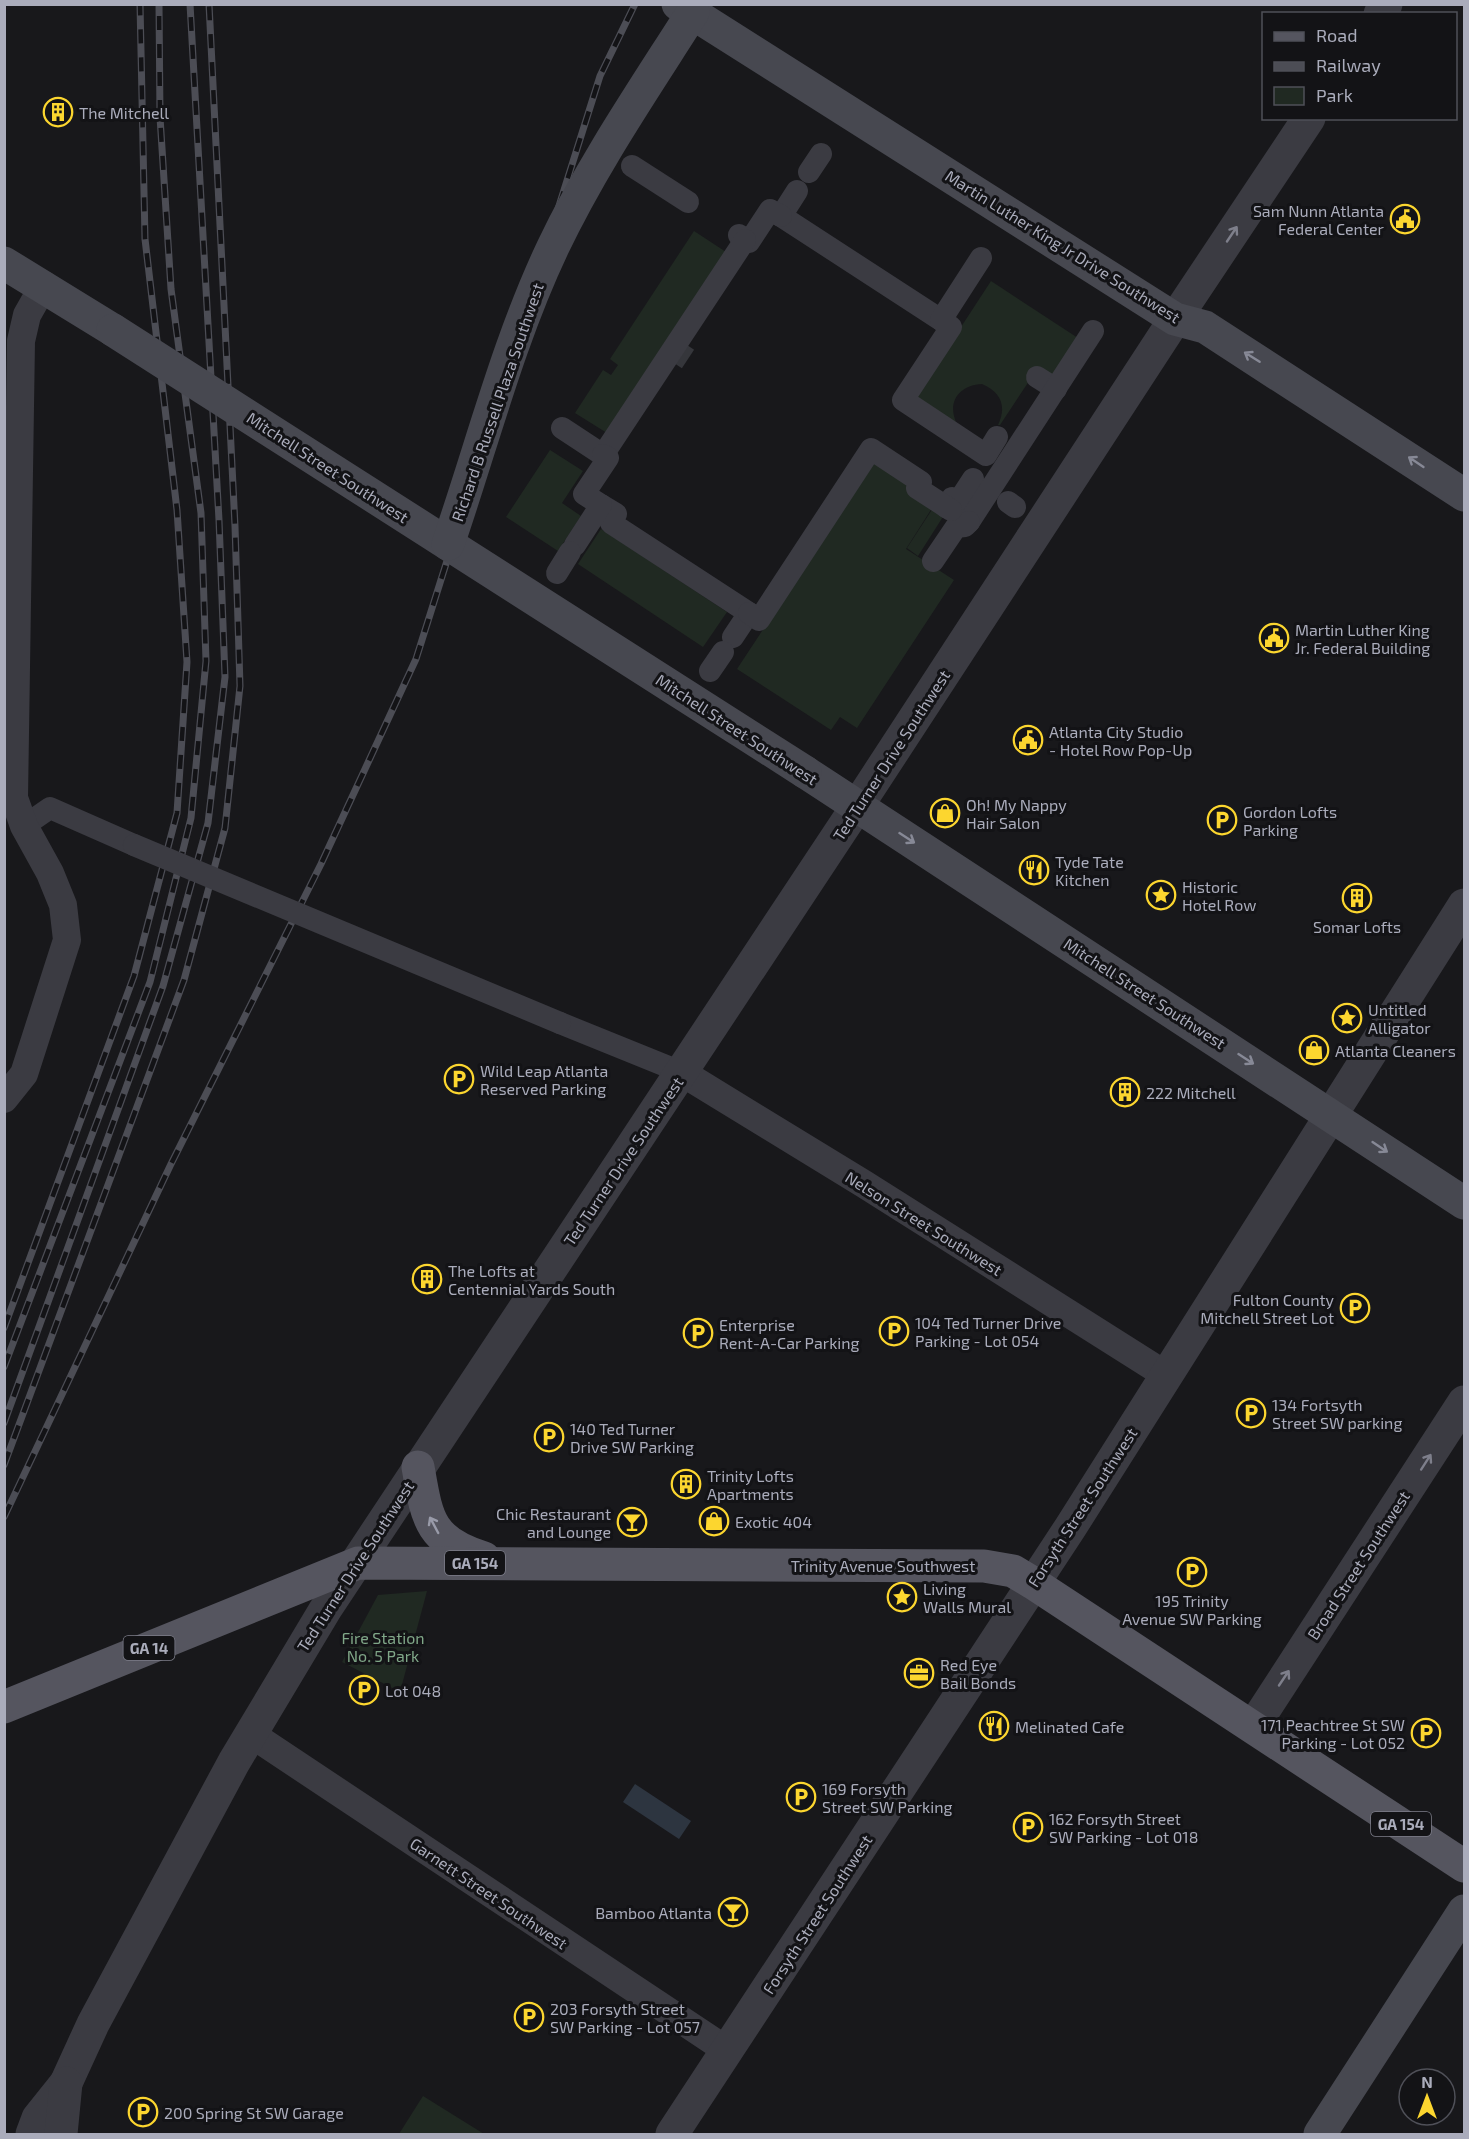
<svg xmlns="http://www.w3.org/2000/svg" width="1469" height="2139" font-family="'Exo 2',sans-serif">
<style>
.green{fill:#202922}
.water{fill:#2d3540}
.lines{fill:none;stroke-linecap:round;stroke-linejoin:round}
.pedestrian-tunnel{stroke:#35363b;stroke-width:22;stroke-dasharray:22 11;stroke-linecap:butt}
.pedestrian{stroke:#3b3b42;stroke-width:22}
.minor{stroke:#3b3b42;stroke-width:28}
.tertiary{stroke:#3b3b42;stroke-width:33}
.secondary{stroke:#474850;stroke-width:33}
.primary{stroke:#55555f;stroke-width:33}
.rail-casing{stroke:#4c4d55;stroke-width:7}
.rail{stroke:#131316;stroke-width:4.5;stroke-dasharray:14;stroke-linecap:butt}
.pedestrian-bridge{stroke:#3b3b42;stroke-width:22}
.secondary-bridge{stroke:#474850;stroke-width:33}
.oneway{stroke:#7e7f8b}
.oneway2{stroke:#878996}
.oneway3{stroke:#999ba9}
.labels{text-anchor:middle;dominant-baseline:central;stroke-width:6;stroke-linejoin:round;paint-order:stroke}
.shield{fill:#131316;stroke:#7d7e8a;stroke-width:1.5}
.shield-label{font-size:15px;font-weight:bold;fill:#aaacbb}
.poi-label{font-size:16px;fill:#aaacbb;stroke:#131316;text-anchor:start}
.street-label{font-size:16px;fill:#aaacbb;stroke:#131316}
.park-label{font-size:16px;fill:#80a788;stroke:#131316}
</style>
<rect width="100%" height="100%" fill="#18181b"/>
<g class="green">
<polygon points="694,231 726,252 607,433 575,413 603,370 611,375 618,365 610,359"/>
<path d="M991,281l90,59 -28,43 -18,-11 -35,53h-2c9,-19 3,-33 -16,-41 -22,1 -35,17 -26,38l-42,-23z"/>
<polygon points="550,450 583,471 562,503 581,516 558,551 506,517"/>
<polygon points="875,459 934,505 906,549 954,580 857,728 840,717 831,730 737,669"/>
<polygon points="935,505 946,512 918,556 907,548"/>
<polygon points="601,529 727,612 703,647 578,564"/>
<polygon points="427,1591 400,1692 342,1662 378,1595"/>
<polygon points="423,2096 484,2134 399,2134"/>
</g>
<polygon class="water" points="635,1784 691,1821 679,1839 623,1802"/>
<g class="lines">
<polyline class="pedestrian-tunnel" points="679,353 688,359"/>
<g class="pedestrian">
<polyline points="632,166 688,202"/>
<polyline points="809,172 821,154"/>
<polyline points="797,191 781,216 941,320"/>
<polyline points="739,235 749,242 770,210 781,216"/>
<polyline points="981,258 941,320 951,327 903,400 986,455 997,437"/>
<polyline points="1037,377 1056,389"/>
<polyline points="562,428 603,455 745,240"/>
<polyline points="1008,502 1015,507"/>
<polyline points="601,505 616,514 611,523 749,613 733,637"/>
<polyline points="946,507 952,498 958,502 973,479"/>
<polyline points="965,520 969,522 1093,331"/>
<polyline points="575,545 601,505 584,494 608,458 603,455"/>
<polyline points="933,561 956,527 965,526 969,522"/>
<polyline points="557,573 570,552"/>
<polyline points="749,613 759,620 871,449 921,482 917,488 951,510"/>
<polyline points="710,671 723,652"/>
<polyline points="24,826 50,808 134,845"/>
<polyline points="560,1023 681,1072"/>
</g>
<g class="minor">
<polyline points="681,1072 864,1184 1166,1375"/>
<polyline points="4,1099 24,1074 67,940 63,905 50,873 24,826 14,798 21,341 27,315 44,285"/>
<polyline points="251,1734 728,2051"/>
</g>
<g class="tertiary">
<polyline points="1380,14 1386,4"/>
<polyline points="1253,1727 1464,1402"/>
<polyline points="32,2134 38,2118 66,2083 93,2024 234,1762 325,1610 858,805 1175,319 1309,118"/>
<polyline points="61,2134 66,2083"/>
<polyline points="672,2134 1070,1528 1464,905"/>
</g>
<g class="secondary">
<polyline points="678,4 1175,319 1205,327 1464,495"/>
<polyline points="4,263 113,330"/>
<polyline points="805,772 1464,1203"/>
<polyline points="1320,2134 1464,1911"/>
</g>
<g class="primary">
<path d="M418,1467c9,52 11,74 66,91"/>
<polyline points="4,1707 358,1563 984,1566 1013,1571 1033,1583 1464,1866"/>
</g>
<g class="rail-casing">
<g id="rail">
<polyline points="4,1328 134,976 177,813 187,662 177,510 145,239 140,4"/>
<polyline points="4,1367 150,982 191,818 206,661 201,513 171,289 160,117 159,4"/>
<polyline points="4,1423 163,986 208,823 225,677 219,520 190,4"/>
<polyline points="4,1465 184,980 225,828 240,686 235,526 209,4"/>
<polyline points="4,1517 171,1164 321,864 416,659 600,76 635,4"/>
</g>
</g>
<use href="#rail" class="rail"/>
<polyline class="pedestrian-bridge" points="134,845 560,1023"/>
<g class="secondary-bridge">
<polyline points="113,330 805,772"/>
<path d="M448,544c34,-99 60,-202 105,-297 39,-82 91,-158 140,-235"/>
</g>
</g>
<defs><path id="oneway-shaft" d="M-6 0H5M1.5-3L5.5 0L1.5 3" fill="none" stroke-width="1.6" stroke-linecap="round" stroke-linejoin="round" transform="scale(1.5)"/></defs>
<g class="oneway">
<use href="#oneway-shaft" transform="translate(1232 234) rotate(-56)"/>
<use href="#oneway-shaft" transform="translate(1426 1462) rotate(-57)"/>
<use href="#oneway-shaft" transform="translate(1284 1678) rotate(-56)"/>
</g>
<g class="oneway2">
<use href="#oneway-shaft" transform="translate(1252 357) rotate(-148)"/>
<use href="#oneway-shaft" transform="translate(1416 462) rotate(-146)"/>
<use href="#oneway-shaft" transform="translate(907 838) rotate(33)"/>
<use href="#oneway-shaft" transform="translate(1246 1059) rotate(33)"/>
<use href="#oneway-shaft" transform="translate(1380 1147) rotate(34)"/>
</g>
<use class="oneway3" href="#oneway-shaft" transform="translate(434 1525) rotate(-118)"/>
<defs>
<g id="building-ring" transform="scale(1.5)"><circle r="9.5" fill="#131316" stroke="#fcd62f" stroke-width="1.5"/><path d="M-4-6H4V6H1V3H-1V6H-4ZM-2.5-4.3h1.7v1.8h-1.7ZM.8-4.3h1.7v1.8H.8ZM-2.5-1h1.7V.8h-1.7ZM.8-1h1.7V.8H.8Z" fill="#fcd62f"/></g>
<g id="civic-ring" transform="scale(1.5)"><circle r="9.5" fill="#131316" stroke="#fcd62f" stroke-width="1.5"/><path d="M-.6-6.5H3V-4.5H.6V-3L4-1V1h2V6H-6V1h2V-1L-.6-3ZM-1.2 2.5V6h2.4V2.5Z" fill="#fcd62f"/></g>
<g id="shop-ring" transform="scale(1.5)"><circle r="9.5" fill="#131316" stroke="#fcd62f" stroke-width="1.5"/><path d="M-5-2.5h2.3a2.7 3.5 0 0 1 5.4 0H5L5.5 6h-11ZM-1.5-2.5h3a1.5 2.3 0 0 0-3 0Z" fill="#fcd62f"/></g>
<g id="parking-ring" transform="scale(1.5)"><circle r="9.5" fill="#131316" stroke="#fcd62f" stroke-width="1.5"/><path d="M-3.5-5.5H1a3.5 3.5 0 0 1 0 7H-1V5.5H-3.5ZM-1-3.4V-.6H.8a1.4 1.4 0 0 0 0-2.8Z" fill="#fcd62f"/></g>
<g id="restaurant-ring" transform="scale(1.5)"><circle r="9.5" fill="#131316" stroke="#fcd62f" stroke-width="1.5"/><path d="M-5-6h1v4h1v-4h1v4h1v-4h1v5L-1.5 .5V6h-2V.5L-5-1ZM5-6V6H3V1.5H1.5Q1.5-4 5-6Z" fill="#fcd62f"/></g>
<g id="sight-ring" transform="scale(1.5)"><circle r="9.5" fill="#131316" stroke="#fcd62f" stroke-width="1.5"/><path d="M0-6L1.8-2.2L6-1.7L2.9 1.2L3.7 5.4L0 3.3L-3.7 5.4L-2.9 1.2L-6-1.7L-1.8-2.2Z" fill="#fcd62f"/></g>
<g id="bar-ring" transform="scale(1.5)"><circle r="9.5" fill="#131316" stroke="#fcd62f" stroke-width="1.5"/><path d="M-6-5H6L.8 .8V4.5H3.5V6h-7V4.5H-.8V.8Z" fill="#fcd62f"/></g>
<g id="office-ring" transform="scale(1.5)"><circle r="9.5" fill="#131316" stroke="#fcd62f" stroke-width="1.5"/><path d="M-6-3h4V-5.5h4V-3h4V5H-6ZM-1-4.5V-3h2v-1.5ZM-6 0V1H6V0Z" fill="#fcd62f"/></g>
</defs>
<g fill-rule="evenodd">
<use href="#building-ring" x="58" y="112"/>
<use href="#civic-ring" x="1405" y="219"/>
<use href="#civic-ring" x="1274" y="638"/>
<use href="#civic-ring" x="1028" y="740"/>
<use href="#shop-ring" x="945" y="813"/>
<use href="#parking-ring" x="1222" y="820"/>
<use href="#restaurant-ring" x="1034" y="870"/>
<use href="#sight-ring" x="1161" y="895"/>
<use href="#building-ring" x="1357" y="898"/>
<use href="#sight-ring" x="1347" y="1018"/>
<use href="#shop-ring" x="1314" y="1050"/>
<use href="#parking-ring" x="459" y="1079"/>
<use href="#building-ring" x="1125" y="1092"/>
<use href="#building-ring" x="427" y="1279"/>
<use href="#parking-ring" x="1355" y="1308"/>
<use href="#parking-ring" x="894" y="1331"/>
<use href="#parking-ring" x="698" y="1333"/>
<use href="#parking-ring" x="1251" y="1413"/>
<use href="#parking-ring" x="549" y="1437"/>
<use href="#building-ring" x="686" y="1484"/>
<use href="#shop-ring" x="714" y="1521"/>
<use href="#bar-ring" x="632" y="1522"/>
<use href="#parking-ring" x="1192" y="1572"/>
<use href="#sight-ring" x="902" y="1597"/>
<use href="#office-ring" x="919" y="1673"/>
<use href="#parking-ring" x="364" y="1690"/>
<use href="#restaurant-ring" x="994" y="1726"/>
<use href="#parking-ring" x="1426" y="1733"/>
<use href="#parking-ring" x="801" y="1797"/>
<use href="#parking-ring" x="1028" y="1827"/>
<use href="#bar-ring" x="733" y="1912"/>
<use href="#parking-ring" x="529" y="2017"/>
<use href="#parking-ring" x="143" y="2112"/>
</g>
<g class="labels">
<g class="shield">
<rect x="445" y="1551" width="60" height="24" rx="4.5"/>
<rect x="123.5" y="1636" width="51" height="24" rx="4.5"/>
<rect x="1371" y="1812" width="60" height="24" rx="4.5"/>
</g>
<g class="shield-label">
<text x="475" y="1563">GA 154</text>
<text x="149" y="1648">GA 14</text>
<text x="1401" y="1824">GA 154</text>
</g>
<g class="poi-label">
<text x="79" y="112">The Mitchell</text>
<text x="1384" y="210" text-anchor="end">Sam Nunn Atlanta<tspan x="1384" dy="18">Federal Center</tspan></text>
<text x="1295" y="629">Martin Luther King<tspan x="1295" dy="18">Jr. Federal Building</tspan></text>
<text x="1049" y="731">Atlanta City Studio<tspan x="1049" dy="18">- Hotel Row Pop-Up</tspan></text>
<text x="966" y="804">Oh! My Nappy<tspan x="966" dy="18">Hair Salon</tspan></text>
<text x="1243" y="811">Gordon Lofts<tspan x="1243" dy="18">Parking</tspan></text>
<text x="1055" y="861">Tyde Tate<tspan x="1055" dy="18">Kitchen</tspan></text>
<text x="1182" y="886">Historic<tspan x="1182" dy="18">Hotel Row</tspan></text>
<text x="1357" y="926" text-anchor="middle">Somar Lofts</text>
<text x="1368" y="1009">Untitled<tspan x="1368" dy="18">Alligator</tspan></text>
<text x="1335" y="1050">Atlanta Cleaners</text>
<text x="480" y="1070">Wild Leap Atlanta<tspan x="480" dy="18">Reserved Parking</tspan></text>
<text x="1146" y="1092">222 Mitchell</text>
<text x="448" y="1270">The Lofts at<tspan x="448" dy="18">Centennial Yards South</tspan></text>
<text x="1334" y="1299" text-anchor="end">Fulton County<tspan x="1334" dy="18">Mitchell Street Lot</tspan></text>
<text x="915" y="1322">104 Ted Turner Drive<tspan x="915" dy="18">Parking - Lot 054</tspan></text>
<text x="719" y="1324">Enterprise<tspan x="719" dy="18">Rent-A-Car Parking</tspan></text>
<text x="1272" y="1404">134 Fortsyth<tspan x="1272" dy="18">Street SW parking</tspan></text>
<text x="570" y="1428">140 Ted Turner<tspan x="570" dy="18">Drive SW Parking</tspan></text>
<text x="707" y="1475">Trinity Lofts<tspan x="707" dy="18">Apartments</tspan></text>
<text x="611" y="1513" text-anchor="end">Chic Restaurant<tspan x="611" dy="18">and Lounge</tspan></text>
<text x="735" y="1521">Exotic 404</text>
<text x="923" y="1588">Living<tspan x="923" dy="18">Walls Mural</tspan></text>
<text x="1192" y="1600" text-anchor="middle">195 Trinity<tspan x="1192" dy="18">Avenue SW Parking</tspan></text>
<text x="940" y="1664">Red Eye<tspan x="940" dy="18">Bail Bonds</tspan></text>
<text x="385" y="1690">Lot 048</text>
<text x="1405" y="1724" text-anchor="end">171 Peachtree St SW<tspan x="1405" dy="18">Parking - Lot 052</tspan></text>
<text x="1015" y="1726">Melinated Cafe</text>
<text x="822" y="1788">169 Forsyth<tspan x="822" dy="18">Street SW Parking</tspan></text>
<text x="1049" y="1818">162 Forsyth Street<tspan x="1049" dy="18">SW Parking - Lot 018</tspan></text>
<text x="712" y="1912" text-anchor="end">Bamboo Atlanta</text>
<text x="550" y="2008">203 Forsyth Street<tspan x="550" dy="18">SW Parking - Lot 057</tspan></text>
<text x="164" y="2112">200 Spring St SW Garage</text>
</g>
<g class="street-label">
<text transform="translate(1063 246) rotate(32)">Martin Luther King Jr Drive Southwest</text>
<text transform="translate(497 402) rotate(-71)">Richard B Russell Plaza Southwest</text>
<text transform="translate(328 467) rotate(33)">Mitchell Street Southwest</text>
<text transform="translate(737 729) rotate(33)">Mitchell Street Southwest</text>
<text transform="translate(891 755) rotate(-57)">Ted Turner Drive Southwest</text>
<text transform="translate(1145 993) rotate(33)">Mitchell Street Southwest</text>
<text transform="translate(623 1161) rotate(-56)">Ted Turner Drive Southwest</text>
<text transform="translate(924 1223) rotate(32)">Nelson Street Southwest</text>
<text transform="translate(1082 1507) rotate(-57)">Forsyth Street Southwest</text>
<text x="883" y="1565">Trinity Avenue Southwest</text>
<text transform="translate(1358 1565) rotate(-57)">Broad Street Southwest</text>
<text transform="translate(355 1566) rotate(-57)">Ted Turner Drive Southwest</text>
<text transform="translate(489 1893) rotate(34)">Garnett Street Southwest</text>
<text transform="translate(817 1914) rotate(-57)">Forsyth Street Southwest</text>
</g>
<g class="park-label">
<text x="383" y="1637">Fire Station<tspan x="383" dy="18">No. 5 Park</tspan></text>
</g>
</g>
<rect width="1469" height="2139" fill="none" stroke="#aaacbb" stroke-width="12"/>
<rect x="1262" y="12" width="195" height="108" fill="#131316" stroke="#4f5058" stroke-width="1.5"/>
<rect x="1274" y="32" width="30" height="9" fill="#55555f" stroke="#4f5058" stroke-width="1.5"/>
<text x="1316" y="42" font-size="18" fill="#aaacbb">Road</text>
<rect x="1274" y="62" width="30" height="9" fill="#4c4d55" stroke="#4f5058" stroke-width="1.5"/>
<text x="1316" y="72" font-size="18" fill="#aaacbb">Railway</text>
<rect x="1274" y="87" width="30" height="18" fill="#202922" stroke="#4f5058" stroke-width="1.5"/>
<text x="1316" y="102" font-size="18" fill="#aaacbb">Park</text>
<g transform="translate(1427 2097)"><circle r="28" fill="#131316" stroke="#4f5058" stroke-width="1.5"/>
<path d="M0-4.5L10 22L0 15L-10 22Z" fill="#fcd62f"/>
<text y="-9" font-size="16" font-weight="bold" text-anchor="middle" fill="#aaacbb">N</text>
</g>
</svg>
